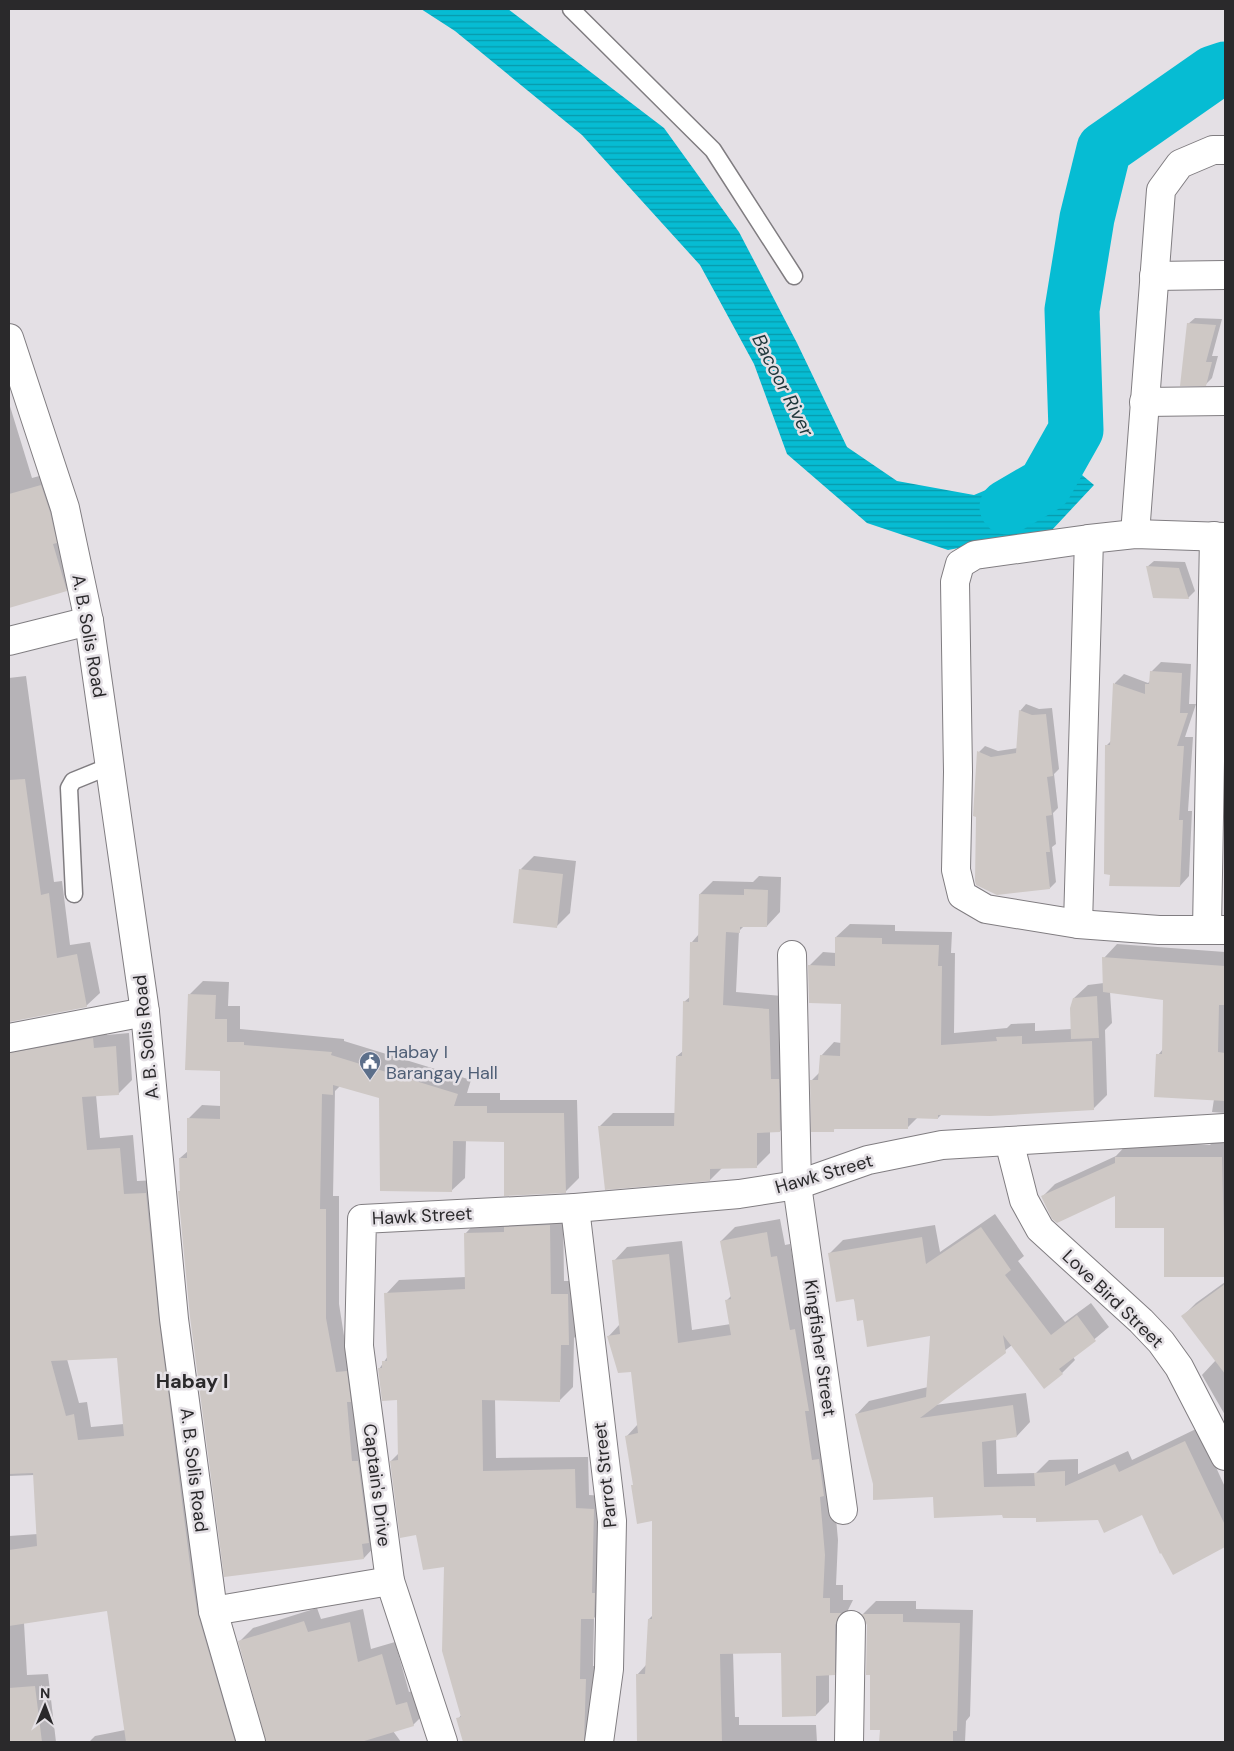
<svg xmlns="http://www.w3.org/2000/svg" width="1234" height="1751" font-family="'DM Sans',sans-serif">
<style>
.water{fill:url(#water-rules)}
.shadow{fill:#0003;fill-rule:evenodd}
.lines{fill:none;stroke-linecap:round;stroke-linejoin:round}
.river{stroke:#06bcd3;stroke-width:55}
.building{fill:#cec8c5;fill-rule:evenodd}
.lane-casing{stroke:#807d81;stroke-width:19}
.street-casing{stroke:#807d81;stroke-width:30}
.secondary-casing{stroke:#807d81;stroke-width:30}
.lane{stroke:#fff;stroke-width:16}
.street{stroke:#fff;stroke-width:28}
.secondary{stroke:#fff;stroke-width:28}
.labels{text-anchor:middle;dominant-baseline:central;stroke-width:5;stroke-linejoin:round;paint-order:stroke}
.street-label{font-size:18px;fill:#2a292b;stroke:#e4e0e5}
.service-label{font-size:18px;fill:#4e5e75;stroke:#e4e0e5;text-anchor:start}
.water-label{font-size:19px;font-style:italic;fill:#1d3539;stroke:#e4e0e5}
.quarter-label{font-size:20px;font-weight:bold;fill:#2a292b;stroke:#e4e0e5}
</style>
<defs>
<pattern id="water-rules" width="6" height="5" patternUnits="userSpaceOnUse" patternTransform="scale(1.25)"><rect width="6" height="5" fill="#06bcd3"/><path d="M0 2.5h6" fill="none" stroke="#0799ab"/></pattern>
</defs>
<rect width="100%" height="100%" fill="#e4e0e5"/>
<polygon class="water" points="421,9 508,9 664,128 739,232 797,343 847,447 897,481 974,495 1022,475 1052,450 1094,485 1051,531 948,550 867,523 787,454 754,364 700,265 582,135 455,31"/>
<g class="shadow">
<polygon points="1195,318 1222,319 1212,356 1218,356 1212,378 1206,384 1188,324"/>
<polygon points="9,403 32,478 54,472 79,576 66,590 9,607"/>
<polygon points="1154,561 1185,562 1195,591 1188,598 1147,567"/>
<polygon points="1161,662 1191,664 1189,704 1196,704 1185,737 1193,737 1188,811 1192,811 1189,876 1180,886 1111,874 1106,746 1112,740 1115,683 1124,674 1148,683 1151,680 1151,672"/>
<polygon points="26,676 54,882 62,881 70,945 90,942 100,993 86,1006 9,1021 9,678"/>
<polygon points="1026,704 1039,709 1052,708 1059,769 1054,774 1058,808 1053,813 1056,844 1052,847 1056,882 1050,888 979,752 985,746 998,751 1018,748 1020,711"/>
<polygon points="534,856 576,861 570,913 556,927 521,869"/>
<polygon points="759,876 781,877 780,912 767,926 745,925 739,931 736,992 782,996 793,1118 780,1131 770,1131 770,1153 756,1167 722,1168 710,1180 599,1127 613,1113 676,1113 677,1056 683,1051 684,1002 691,996 692,942 699,934 700,894 713,881 753,882"/>
<polygon points="850,924 895,925 895,931 952,932 951,953 955,953 954,1033 1007,1028 1011,1024 1035,1023 1035,1031 1072,1029 1074,998 1088,985 1104,983 1104,958 1117,944 1225,952 1225,1113 1212,1112 1214,1099 1158,1055 1163,1049 1165,999 1110,992 1112,1023 1105,1030 1107,1095 1093,1109 942,1114 938,1118 918,1117 907,1128 836,1128 833,1130 812,1080 820,1072 821,1056 834,1042 841,1043 843,1003 809,966 823,952 836,953 836,937"/>
<polygon points="203,981 229,982 228,1006 240,1006 240,1029 344,1039 344,1041 471,1080 467,1093 500,1093 500,1100 577,1100 579,1178 565,1192 505,1141 466,1140 465,1178 451,1191 380,1097 340,1086 335,1091 333,1196 339,1196 339,1304 377,1544 364,1558 225,1576 179,1192 182,1189 180,1158 188,1151 188,1119 202,1105 221,1106 222,1069 189,995"/>
<path d="M106,1025l1,10 22,-2 3,47 -14,14 -22,1 4,43 33,-3 4,46 22,-1 46,386 52,176h-168l6,-6 30,-6 -17,-120 -84,13 3,52 21,-1 8,68h-47v-206l29,-2 -4,-59 -25,1v-444zM118,1357l6,67 -33,3 -4,-25 -8,1 -12,-44z"/>
<polygon points="1222,1132 1225,1132 1225,1276 1165,1276 1165,1227 1117,1194 1042,1197 1055,1184 1116,1156 1130,1141 1210,1145"/>
<polygon points="563,1212 564,1281 581,1281 582,1330 574,1338 573,1387 560,1400 495,1399 496,1458 588,1457 589,1495 606,1496 607,1604 594,1618 593,1666 599,1666 599,1706 584,1742 465,1742 458,1719 462,1714 446,1565 417,1533 391,1461 399,1453 398,1399 379,1369 388,1356 386,1294 399,1280 466,1277 465,1234 478,1220"/>
<polygon points="995,1214 1024,1256 1018,1261 1065,1322 1091,1303 1109,1327 1073,1357 1075,1360 1062,1373 1012,1345 935,1405 1026,1393 1030,1422 1017,1436 996,1438 997,1474 1036,1473 1049,1460 1078,1459 1078,1474 1128,1451 1132,1460 1198,1428 1225,1487 1225,1546 1173,1573 1143,1514 1098,1519 1004,1514 934,1496 874,1484 856,1415 869,1401 928,1387 932,1335 864,1318 829,1254 843,1240 935,1225 940,1252"/>
<polygon points="780,1219 785,1245 790,1244 833,1486 838,1540 836,1585 843,1585 843,1600 853,1600 848,1610 848,1661 834,1674 829,1674 829,1702 816,1715 782,1652 733,1652 735,1717 739,1717 739,1725 816,1725 817,1742 644,1742 644,1721 637,1675 646,1665 649,1619 653,1615 653,1520 627,1436 638,1424 632,1370 608,1337 620,1324 614,1261 627,1247 682,1241 692,1330 731,1324 727,1300 732,1295 721,1241 735,1227"/>
<polygon points="1225,1282 1225,1415 1202,1375 1216,1360 1183,1316 1196,1303"/>
<polygon points="876,1601 916,1601 916,1609 973,1610 970,1716 966,1721 965,1742 880,1742 881,1729 871,1674 868,1624 863,1614"/>
<polygon points="317,1608 321,1619 363,1609 371,1649 395,1642 409,1692 420,1689 426,1712 413,1725 393,1731 401,1742 267,1742 239,1642 253,1628"/>
</g>
<g class="lines">
<polyline class="river" points="1007,507 1045,485 1076,430 1072,310 1087,218 1104,149 1213,73 1225,69"/>
</g>
<g class="building">
<polygon points="1187,323 1216,325 1206,362 1212,362 1206,386 1180,386"/>
<polygon points="41,485 50,512 57,543 53,544 67,591 9,608 9,494"/>
<polygon points="1146,566 1179,568 1189,599 1153,598"/>
<polygon points="1150,671 1182,673 1180,713 1188,713 1177,746 1184,746 1179,820 1183,820 1180,887 1109,886 1110,875 1104,874 1105,745 1110,745 1113,683 1145,694 1145,684 1149,684"/>
<polygon points="1019,710 1032,715 1046,714 1053,776 1047,777 1052,815 1046,816 1050,852 1046,852 1050,889 997,895 976,885 975,881 976,817 973,816 977,751 991,757 1016,753"/>
<polygon points="25,779 41,895 49,893 57,958 77,954 87,1007 9,1022 9,780"/>
<polygon points="519,869 563,874 557,928 513,923"/>
<polygon points="744,889 768,890 767,927 740,927 740,933 726,932 723,1005 769,1009 771,1079 779,1079 780,1132 757,1133 757,1168 710,1169 710,1181 605,1190 598,1126 674,1126 676,1056 682,1056 683,1001 689,1002 690,942 698,942 699,894 744,895"/>
<polygon points="835,937 882,938 882,944 939,945 938,966 942,966 941,1045 997,1041 996,1037 1022,1036 1022,1044 1092,1041 1094,1110 990,1116 938,1115 938,1119 908,1118 908,1129 834,1129 834,1132 811,1132 810,1080 818,1080 820,1055 840,1056 841,1004 809,1003 808,965 835,966"/>
<polygon points="1102,957 1225,966 1225,1005 1219,1005 1218,1052 1225,1053 1225,1101 1154,1097 1156,1054 1162,1054 1163,1000 1103,992"/>
<polygon points="188,994 216,995 215,1019 227,1019 227,1042 244,1042 244,1045 332,1052 331,1055 458,1094 454,1106 487,1106 487,1113 564,1113 566,1193 504,1196 504,1142 453,1141 452,1192 380,1191 379,1098 333,1085 333,1095 322,1094 320,1209 326,1209 326,1318 336,1372 347,1371 351,1402 347,1402 352,1461 358,1461 369,1543 362,1544 364,1559 224,1577 190,1317 178,1191 180,1191 179,1158 187,1158 187,1118 220,1119 220,1071 185,1070"/>
<polygon points="1097,996 1099,1038 1071,1039 1070,1008 1073,998"/>
<path d="M93,1038l1,10 22,-2 3,49 -37,2 5,53 33,-2 4,46 22,-1 13,128 33,259 6,35 37,127h-109l-19,-131 -98,15v-76l28,-4 -4,-73 -24,1v-421zM117,1358l7,78 -46,4 -4,-26 -8,2 -15,-55z"/>
<polygon points="1115,1157 1222,1157 1225,1277 1164,1277 1164,1228 1115,1228 1115,1196 1057,1223 1052,1219 1041,1196 1115,1163"/>
<polygon points="550,1225 551,1294 568,1294 569,1345 561,1345 560,1402 482,1400 483,1471 575,1469 576,1508 594,1509 592,1593 595,1593 594,1619 581,1619 580,1679 586,1679 584,1742 463,1742 456,1718 461,1717 442,1651 444,1567 423,1570 416,1535 400,1538 390,1461 398,1460 397,1400 382,1401 378,1368 382,1368 382,1361 387,1361 384,1293 465,1289 464,1233 504,1232 504,1227"/>
<polygon points="981,1227 1011,1270 1005,1275 1051,1335 1077,1315 1096,1341 1059,1369 1063,1374 1044,1389 1003,1335 1006,1353 920,1418 1013,1405 1017,1437 982,1442 984,1487 1035,1486 1034,1473 1065,1471 1065,1486 1115,1464 1119,1472 1185,1441 1225,1525 1225,1547 1173,1575 1161,1553 1160,1554 1142,1515 1104,1533 1098,1520 1036,1522 1036,1518 1003,1518 1002,1515 934,1518 933,1497 873,1500 873,1484 855,1414 926,1397 930,1336 867,1347 863,1320 857,1321 854,1299 836,1302 828,1253 922,1237 926,1264"/>
<polygon points="767,1232 771,1257 777,1256 790,1330 795,1329 809,1411 805,1411 812,1460 819,1459 824,1496 820,1497 825,1555 823,1598 830,1598 830,1613 841,1613 835,1625 835,1675 816,1676 816,1716 782,1717 781,1653 720,1654 722,1742 637,1742 636,1674 645,1674 648,1619 652,1619 652,1521 637,1524 631,1485 633,1485 625,1436 638,1433 631,1372 618,1373 607,1336 620,1334 612,1260 669,1254 678,1343 731,1335 725,1300 731,1299 720,1241"/>
<polygon points="1225,1284 1225,1374 1181,1316"/>
<polygon points="861,1614 903,1614 903,1622 960,1623 957,1731 953,1731 953,1742 879,1742 880,1730 870,1730 870,1675 866,1675 867,1625"/>
<polygon points="304,1621 308,1632 350,1622 358,1662 382,1654 396,1705 407,1702 414,1726 361,1742 266,1742 238,1641"/>
<polygon points="35,1686 42,1742 9,1742 9,1688"/>
</g>
<g class="lines">
<g class="lane-casing">
<g id="lane">
<polyline points="571,9 713,150 794,276"/>
<polyline points="74,894 69,788 73,781 110,766"/>
</g>
</g>
<g class="street-casing">
<g id="street">
<polyline points="1154,276 1225,275"/>
<polyline points="1144,402 1225,401"/>
<polyline points="1135,534 1161,190 1180,164 1213,150 1225,150"/>
<polyline points="1089,539 975,555 960,564 955,582 958,772 956,870 962,895 986,909 1078,924 1159,930 1225,930"/>
<polyline points="9,641 89,621"/>
<polyline points="1078,924 1089,539 1135,534 1225,537"/>
<polyline points="1207,930 1214,536"/>
<polyline points="792,955 797,1185 843,1510"/>
<polyline points="9,1038 145,1012"/>
<polyline points="1009,1141 1024,1200 1040,1229 1141,1321 1161,1342 1179,1367 1225,1456"/>
<polyline points="575,1208 612,1521 609,1669 599,1742"/>
<polyline points="213,1611 390,1581"/>
<polyline points="443,1742 390,1581 359,1346 362,1219 575,1208 739,1194 797,1185 868,1160 942,1145 1225,1128"/>
<polyline points="849,1742 851,1625"/>
</g>
</g>
<g class="secondary-casing">
<polyline id="secondary" points="9,338 65,508 89,621 145,1012 174,1319 213,1611 251,1742"/>
</g>
<use href="#lane" class="lane"/>
<use href="#street" class="street"/>
<use href="#secondary" class="secondary"/>
</g>
<defs>
<g id="civic-pin" transform="scale(1.125)"><path d="M0 17L-7.5 6A9.5 9.5 0 1 1 7.5 6Z" fill="#5c6f8a" stroke="#e4e0e5"/><path d="M-.6-6.5H3V-4.5H.6V-3L4-1V1h2V6H-6V1h2V-1L-.6-3ZM-1.2 2.5V6h2.4V2.5Z" fill="#fff"/></g>
</defs>
<g fill-rule="evenodd">
<use href="#civic-pin" x="370" y="1062"/>
</g>
<g class="labels">
<g class="street-label">
<text transform="translate(89 636) rotate(80)">A. B. Solis Road</text>
<text transform="translate(146 1037) rotate(-96)">A. B. Solis Road</text>
<text transform="translate(824 1174) rotate(-16)">Hawk Street</text>
<text transform="translate(422 1216) rotate(-3)">Hawk Street</text>
<text transform="translate(1113 1299) rotate(44)">Love Bird Street</text>
<text transform="translate(820 1348) rotate(82)">Kingfisher Street</text>
<text transform="translate(194 1470) rotate(83)">A. B. Solis Road</text>
<text transform="translate(605 1475) rotate(-96)">Parrot Street</text>
<text transform="translate(377 1485) rotate(83)">Captain's Drive</text>
</g>
<g class="service-label">
<text x="386" y="1052">Habay I<tspan x="386" dy="21">Barangay Hall</tspan></text>
</g>
<g class="water-label">
<text transform="translate(783 385) rotate(63)">Bacoor River</text>
</g>
<g class="quarter-label">
<text x="192" y="1381">Habay I</text>
</g>
</g>
<rect width="1234" height="1751" fill="none" stroke="#2a292b" stroke-width="20"/>
<g transform="translate(45 1706) rotate(1)" stroke="#e4e0e5" stroke-width="4" paint-order="stroke">
<path d="M0-4L9 19L0 12L-9 19Z" fill="#2a292b"/>
<text y="-8" font-size="14" font-weight="bold" text-anchor="middle" fill="#2a292b">N</text>
</g>
</svg>
